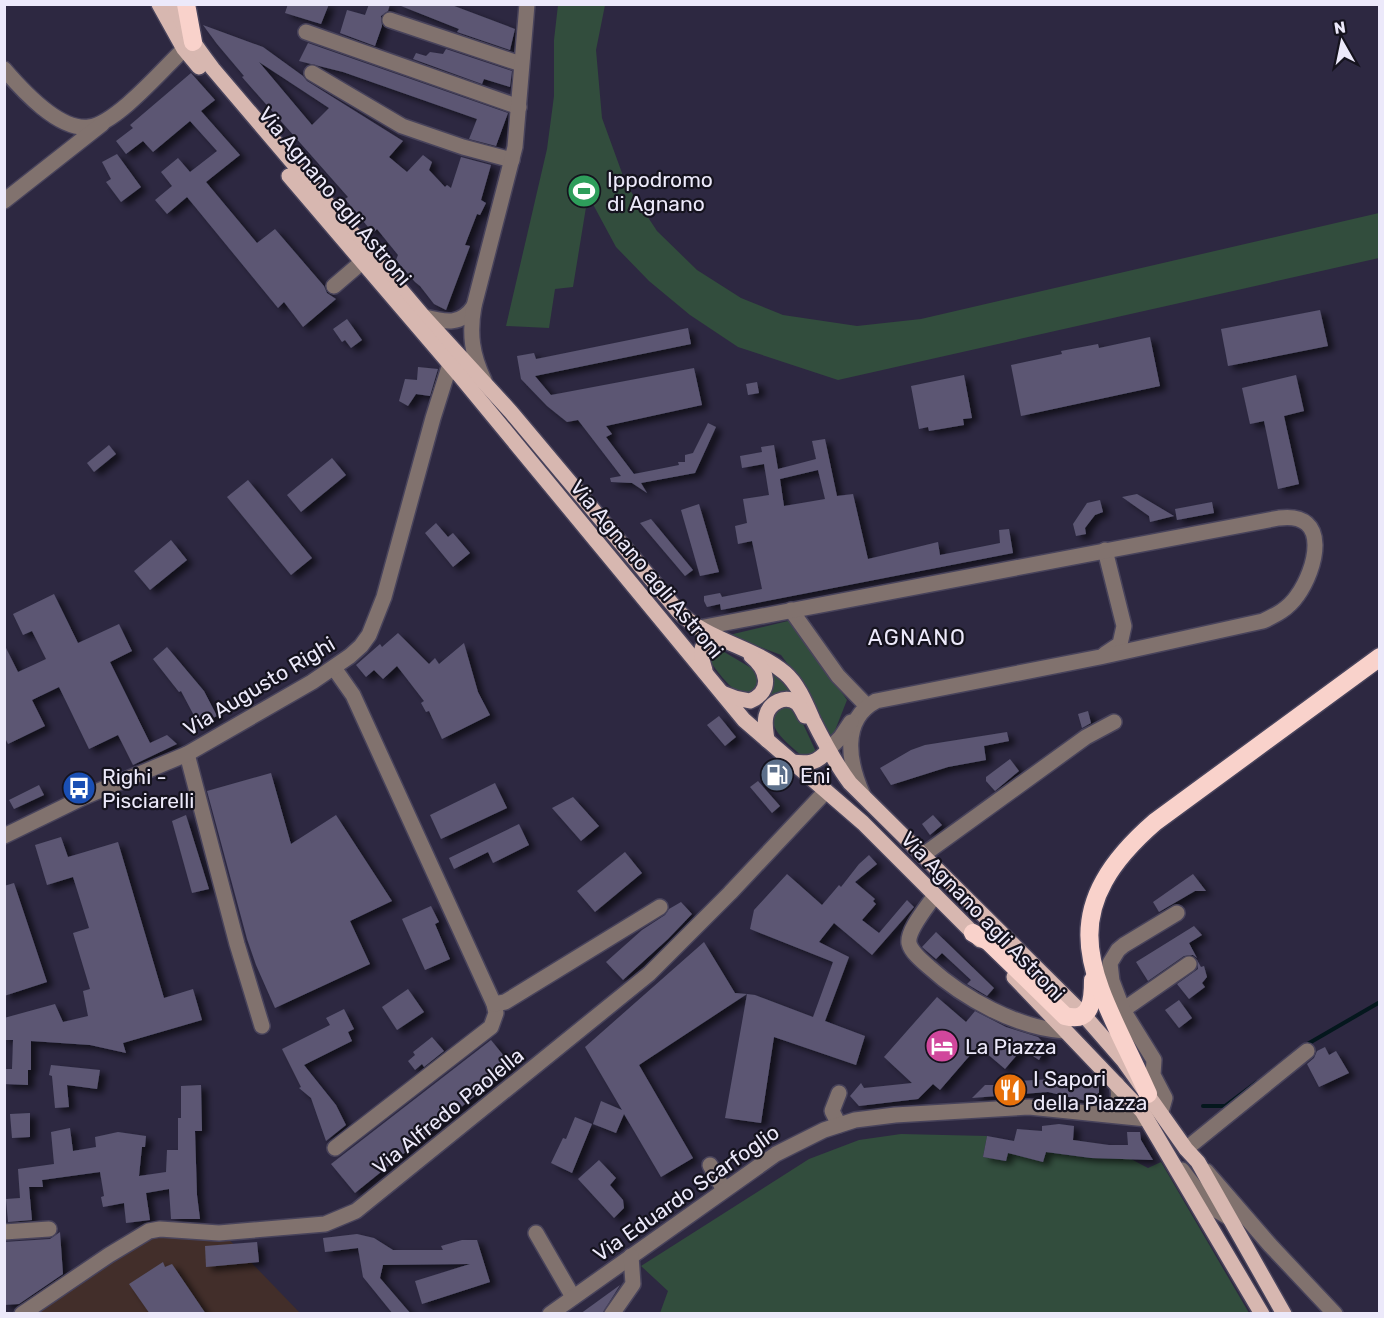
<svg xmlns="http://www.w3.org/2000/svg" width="1384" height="1318" font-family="Rubik,sans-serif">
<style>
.commercial{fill:#422e2a}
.green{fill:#324d3d}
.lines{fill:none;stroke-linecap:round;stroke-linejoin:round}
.stream{stroke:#04171d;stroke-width:4}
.building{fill:#5b5773;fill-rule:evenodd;filter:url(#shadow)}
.minor-casing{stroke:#48435b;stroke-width:18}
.major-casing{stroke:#48435b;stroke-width:18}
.highway-casing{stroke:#48435b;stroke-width:21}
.minor{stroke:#81726e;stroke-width:15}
.major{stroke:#d7b7b0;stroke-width:15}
.highway{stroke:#f9d2cb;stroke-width:18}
.labels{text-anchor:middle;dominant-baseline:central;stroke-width:4.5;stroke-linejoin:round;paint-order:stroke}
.poi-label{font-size:21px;fill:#ece9fa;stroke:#15131e;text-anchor:start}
.street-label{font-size:21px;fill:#ece9fa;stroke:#15131e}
.neighbourhood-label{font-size:22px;letter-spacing:1.5px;fill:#ece9fa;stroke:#15131e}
</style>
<defs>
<filter id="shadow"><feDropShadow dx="6" dy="4" stdDeviation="3" flood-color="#0009"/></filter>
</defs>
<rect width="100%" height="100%" fill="#2d2841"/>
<polygon class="commercial" points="152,1223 218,1228 300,1313 11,1314"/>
<g class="green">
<polygon points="558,5 605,5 596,50 602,118 626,184 657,231 697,270 741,298 783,315 857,326 921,319 1379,213 1379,258 838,380 738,347 690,315 649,281 616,247 588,195 573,287 555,289 549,328 506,326 547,149 554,96 554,40"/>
<polygon points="792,620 847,700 832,738 806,689 781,655 729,635"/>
<path d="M709,643l44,26 7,10c-15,37 -40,-6 -53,-21z"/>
<polygon points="768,669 783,678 797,698 788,693 769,695"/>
<path d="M779,707h9l10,6 19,41 -13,4c-13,-13 -44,-32 -25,-51z"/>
<polygon points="901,1134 987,1136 983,1157 1006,1161 1008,1153 1043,1162 1046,1152 1091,1158 1131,1159 1148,1168 1161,1162 1249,1313 660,1313 668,1291 641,1266 809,1159 859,1140"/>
</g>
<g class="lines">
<g class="stream">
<polyline points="1304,1046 1380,1002"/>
<polyline points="1203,1106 1225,1106 1257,1082"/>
</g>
</g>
<g class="building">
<polygon points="288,4 329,4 321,24 285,13"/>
<polygon points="369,4 390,4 388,11 381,16 382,26 375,46 340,33 347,10 365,15"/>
<polygon points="396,4 449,4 515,29 510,50 457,32 459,29"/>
<path d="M203,25l60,22 40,29 4,5 96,60 -14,16 18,15 16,-17 9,7 -3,8 16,17 2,-2 4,3 10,-31 30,8 -10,35 5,3 -6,12 -3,-1 -12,31 5,1 -24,64 -12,-6 -14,-18 -5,-4 -19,-22 2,-5 -21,-26 -4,4 -28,-34 3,-2 -106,-120 2,-1 -27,-32zM259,62l70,46 -17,17z"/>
<polygon points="308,43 508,113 496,146 469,139 477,119 343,72 299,61"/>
<polygon points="446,49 512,71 510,87 484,79 482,84 413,59 416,53 426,56 430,52 443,54"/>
<polygon points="191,73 215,100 201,111 240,155 206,182 257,243 275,229 324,286 327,293 336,299 303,327 284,302 278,308 187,197 167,214 155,200 172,186 161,172 178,158 190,172 217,151 190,121 153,152 143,141 126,154 116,141 133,128 130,125"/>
<polygon points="117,154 141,187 121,202 106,182 111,179 102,162"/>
<polygon points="1320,310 1328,346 1228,366 1221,329"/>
<polygon points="347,319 362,340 351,348 345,340 342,342 333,329"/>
<polygon points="688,328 691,344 535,376 551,395 694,368 702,405 606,426 612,434 606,437 634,474 679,465 678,462 685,462 685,455 693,453 708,423 716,427 695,473 641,483 647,493 632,483 611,482 610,478 621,476 578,420 567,422 547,406 521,379 517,356 534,353 536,359"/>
<polygon points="1150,337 1160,386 1021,416 1011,365 1062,354 1061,351 1098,344 1099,348"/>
<polygon points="418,367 438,369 430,396 416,394 408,406 399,401 405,379 417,380"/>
<polygon points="964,375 972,418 963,419 964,425 929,431 928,427 919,429 911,386"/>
<polygon points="1296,375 1304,411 1284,416 1299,484 1278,489 1264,421 1250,424 1242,388"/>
<polygon points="757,382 759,393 748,395 746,384"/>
<path d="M825,439l12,57 16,-2 15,65 70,-17 2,13 60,-12 -1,-13 10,-1 4,24 -292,57 -1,-6 -13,3 -3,-6v-5l16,-3 2,4 40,-8 -10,-48 -14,3 -3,-18 12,-3 -4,-24 26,-4 -5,-31 -22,4 -2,-12 22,-4 -1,-5 13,-2 4,24 38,-10 -4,-18zM818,470l7,29 -41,7 -4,-27z"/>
<polygon points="109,445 116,454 94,472 87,463"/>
<polygon points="332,458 346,475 301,512 287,495"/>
<polygon points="248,480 312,558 291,575 227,497"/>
<polygon points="1137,494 1174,516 1150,522 1149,516 1122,497"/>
<polygon points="1100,500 1103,512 1095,515 1085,528 1086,534 1076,536 1073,524 1087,503"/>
<polygon points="1212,502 1214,513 1177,520 1175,509"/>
<polygon points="699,504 719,572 700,576 681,510"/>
<polygon points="651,519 693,570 685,576 640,523"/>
<polygon points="436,523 448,537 453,533 470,553 453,567 425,533"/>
<polygon points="171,540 187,560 150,590 134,571"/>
<polygon points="54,594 78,643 119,624 132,651 110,662 150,743 167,735 177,744 133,765 118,735 89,749 59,687 32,700 45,726 8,744 4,736 4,644 18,672 46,659 32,631 23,635 13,614"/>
<polygon points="398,633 429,664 435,658 439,664 464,643 478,692 490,715 442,739 429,711 426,712 421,703 424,701 397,666 383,679 374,670 366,677 356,665 380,644 382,647"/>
<polygon points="167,647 204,691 217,716 199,725 181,691 179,692 153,659"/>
<polygon points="1088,711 1091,723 1082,728 1078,714"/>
<polygon points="719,716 736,737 725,746 707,725"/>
<polygon points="1007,732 1009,741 984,746 986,760 948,767 891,785 880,768 911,750 925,745"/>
<polygon points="1010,759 1019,771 995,791 986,781 986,777"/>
<polygon points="271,773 291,844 336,815 392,901 350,921 370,964 275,1008 256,965 247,939 207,791"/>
<polygon points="758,781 780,806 772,813 750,787"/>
<polygon points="495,783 507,808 441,839 430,815"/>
<polygon points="39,785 44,795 14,809 9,800"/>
<polygon points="573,797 599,826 581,841 552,808"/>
<polygon points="186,815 209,889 192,893 172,821"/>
<polygon points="933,815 942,825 930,835 922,824"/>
<polygon points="519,824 529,845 493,863 488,852 454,869 449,858"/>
<polygon points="61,837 68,857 118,842 164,998 193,989 202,1020 123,1043 126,1053 90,1045 31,1041 31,1070 28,1070 28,1085 4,1084 4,1069 12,1069 13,1040 4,1040 4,1018 55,1004 63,1022 88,1016 83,991 90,989 73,933 89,928 73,877 47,885 35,845"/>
<polygon points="625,852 642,873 595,912 577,891"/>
<polygon points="869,855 877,864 855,882 875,899 873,901 876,904 862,920 879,933 907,900 914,907 872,955 834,923 819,942 849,957 825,1021 865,1036 856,1065 774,1037 761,1123 725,1118 747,994 755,995 813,1017 833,962 750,929 754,910 787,874 822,905 839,885 841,887 859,864"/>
<polygon points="1193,874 1206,891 1195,891 1159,912 1153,902"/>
<polygon points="14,883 47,982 4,996 4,886"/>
<polygon points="681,902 692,914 668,939 623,980 606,962 642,930 665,915 669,909"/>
<polygon points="431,906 439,922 435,924 450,959 425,970 402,919"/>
<polygon points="1194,926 1202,935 1189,943 1197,958 1193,955 1184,956 1148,981 1136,962"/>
<polygon points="936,932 994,988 987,996 967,984 971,980 942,953 936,959 922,947"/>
<polygon points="704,942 735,993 747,994 639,1065 693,1158 661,1177 624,1114 616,1133 593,1124 601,1101 622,1110 585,1047"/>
<polygon points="1197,960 1201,967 1204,966 1207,977 1202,983 1205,987 1189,999 1177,984 1198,969"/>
<polygon points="408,989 424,1012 397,1030 382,1007"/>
<polygon points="937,997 966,1022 975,1011 1006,1027 1038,1037 1047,1046 1039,1060 1022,1049 1005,1069 978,1046 940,1090 933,1084 918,1099 859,1106 850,1096 861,1083 864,1088 912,1083 884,1057"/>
<polygon points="1179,1000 1192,1018 1179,1028 1165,1010"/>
<polygon points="344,1009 354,1029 348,1032 352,1041 304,1065 336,1105 346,1125 326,1141 311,1098 299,1088 301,1087 282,1049 330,1025 326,1018"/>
<polygon points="432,1037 444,1051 424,1067 422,1064 415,1070 408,1061 415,1055 413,1052"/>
<polygon points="491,1040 512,1066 355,1193 331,1164"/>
<polygon points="1325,1047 1329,1055 1336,1051 1349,1073 1319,1087 1307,1064 1314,1058 1317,1051"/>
<polygon points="51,1065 100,1070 97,1089 67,1085 69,1107 55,1108 52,1076 49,1075"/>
<polygon points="1069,1078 1087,1083 1088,1079 1099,1080 1099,1104 1048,1092 972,1098 985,1085 1001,1085 1001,1082"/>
<polygon points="201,1085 202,1131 195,1131 197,1195 200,1219 171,1219 169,1189 146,1193 150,1220 126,1223 124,1203 103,1207 101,1197 104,1196 100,1172 42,1180 43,1187 29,1187 32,1220 8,1222 6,1199 20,1198 18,1169 54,1164 51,1132 70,1128 73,1151 96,1147 95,1137 118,1132 146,1136 145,1147 142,1147 139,1176 166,1172 167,1150 178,1150 178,1118 181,1118 181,1086"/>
<polygon points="30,1113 30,1137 12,1138 10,1114"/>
<polygon points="575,1117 592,1124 572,1173 551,1163 563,1138 566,1139"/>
<polygon points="1059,1124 1074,1126 1073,1140 1109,1145 1128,1145 1127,1132 1140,1132 1141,1140 1153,1160 1091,1158 1046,1152 1043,1162 1008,1153 1006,1161 983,1157 987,1136 1014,1141 1017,1129 1042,1131 1042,1126"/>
<polygon points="599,1160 616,1178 610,1185 623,1200 624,1208 614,1218 578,1179"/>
<polygon points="60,1232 63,1274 19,1304 4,1305 4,1242 50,1239"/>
<polygon points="357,1234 374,1238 393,1250 443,1250 441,1246 462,1240 477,1240 490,1282 422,1304 415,1281 470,1264 383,1265 380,1278 411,1314 393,1314 363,1277 358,1248 325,1252 323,1238"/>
<polygon points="257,1242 259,1262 206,1267 205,1246"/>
<polygon points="163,1262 165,1267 172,1264 206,1314 150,1314 129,1284"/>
<polygon points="620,1285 602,1314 580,1314"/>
</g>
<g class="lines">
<g class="minor-casing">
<g id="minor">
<polyline points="390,20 521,64"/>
<polyline points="306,32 519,107"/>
<path d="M4,69c18,21 55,62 85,58 27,-3 75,-59 95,-78"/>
<polyline points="312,73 402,126 463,147 512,160"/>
<polyline points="4,201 102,124"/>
<polyline points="334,286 362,262"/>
<path d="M424,317c21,5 37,9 50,-11"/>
<path d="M484,380c-12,-25 -15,-46 -10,-74l41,-159 12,-143"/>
<polyline points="1105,550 1124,626 1120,644 1105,654"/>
<polyline points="791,610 838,676 867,706"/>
<path d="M699,628l580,-110c53,-7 37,52 18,78 -9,13 -21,19 -34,25l-163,36 -224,44c-36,19 -27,63 -13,94"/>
<polyline points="334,668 353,695 494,1004 496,1013 491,1027 335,1148"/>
<polyline points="828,750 841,737 851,722"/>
<polyline points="187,754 237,944 262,1026"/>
<polyline points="4,836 84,797 187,754 312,682 350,656 361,646 369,635 384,597 433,418 450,364 456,354"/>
<polyline points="923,855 1086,737 1114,722"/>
<path d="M935,895c-7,11 -28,35 -26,48 2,9 13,18 20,24 34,31 88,61 135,64"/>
<polyline points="494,1004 505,1002 660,907"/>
<polyline points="1123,1010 1189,964"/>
<polyline points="1161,1112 1165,1098 1153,1075 1154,1060 1123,1010 1112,981 1110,963 1118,950 1124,945 1177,913"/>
<path d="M1103,1114c15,-7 18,-14 14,-30"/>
<polyline points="839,1125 832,1111 839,1093"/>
<polyline points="1186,1149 1307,1051"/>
<polyline points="710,1165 724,1190"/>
<polyline points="1182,1170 1205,1200 1216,1210 1233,1220"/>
<polyline points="1206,1171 1270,1245 1335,1314"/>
<polyline points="4,1232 49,1229"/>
<polyline points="536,1233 573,1297"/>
<polyline points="22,1314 109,1255 149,1231 160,1229 219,1233 325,1224 356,1211 649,974 730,893 826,791"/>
<polyline points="550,1314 776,1154 824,1130 855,1120 895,1115 1029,1107 1147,1119"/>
<polyline points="612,1314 633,1284 631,1256"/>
</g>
</g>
<g class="major-casing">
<g id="major">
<polyline points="159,4 184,49 199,67"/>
<path d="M174,4c9,25 23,44 39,65l211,248 87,95 167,199c29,30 75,35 107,62 13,11 21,31 28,47 11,22 22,43 37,63l232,230 41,47 63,89 12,13 86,152"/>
<polyline points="289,176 460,376 744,720 863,823 980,940"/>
<path d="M705,670c-5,-15 -7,-28 11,-33"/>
<path d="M722,693l13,5 15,3c24,-10 17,-32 1,-45"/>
<path d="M767,740c-1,-8 -3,-16 -1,-24 3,-13 19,-22 31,-13 3,3 6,9 8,13"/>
<path d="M791,762c17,2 26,2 37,-12"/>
<polyline points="1014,977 1142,1111 1262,1314"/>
</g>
</g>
<g class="highway-casing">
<g id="highway">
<polyline points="186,4 193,42"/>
<path d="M973,933l16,9 76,74c27,7 28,-17 28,-36"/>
<path d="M1148,1094c-49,-111 -106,-174 7,-272l225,-165"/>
</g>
</g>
<use href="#minor" class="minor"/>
<use href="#major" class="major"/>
<use href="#highway" class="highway"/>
</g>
<defs>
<g id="stadium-disc" transform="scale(1.725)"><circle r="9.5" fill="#2e9e5b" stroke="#15131e"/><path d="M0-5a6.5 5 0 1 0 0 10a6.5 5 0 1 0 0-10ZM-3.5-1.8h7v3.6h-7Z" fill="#fff"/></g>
<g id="fuel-disc" transform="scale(1.725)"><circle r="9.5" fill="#5c6f8a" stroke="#15131e"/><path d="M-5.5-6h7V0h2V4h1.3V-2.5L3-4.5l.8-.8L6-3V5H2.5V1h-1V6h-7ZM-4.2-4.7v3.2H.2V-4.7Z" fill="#fff"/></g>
<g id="bus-disc" transform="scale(1.725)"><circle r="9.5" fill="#1a4fb4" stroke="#15131e"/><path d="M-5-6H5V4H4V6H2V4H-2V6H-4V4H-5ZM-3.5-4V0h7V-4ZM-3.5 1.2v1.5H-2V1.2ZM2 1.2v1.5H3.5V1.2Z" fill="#fff"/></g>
<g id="hotel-disc" transform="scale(1.725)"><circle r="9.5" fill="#d1479c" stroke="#15131e"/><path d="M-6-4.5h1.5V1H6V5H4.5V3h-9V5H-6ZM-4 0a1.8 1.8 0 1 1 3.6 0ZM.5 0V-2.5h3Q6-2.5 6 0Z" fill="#fff"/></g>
<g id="restaurant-disc" transform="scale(1.725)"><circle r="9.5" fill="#e8710a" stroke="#15131e"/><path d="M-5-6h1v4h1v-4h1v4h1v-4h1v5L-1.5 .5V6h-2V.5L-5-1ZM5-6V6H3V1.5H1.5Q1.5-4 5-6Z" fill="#fff"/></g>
</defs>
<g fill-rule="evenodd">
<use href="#stadium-disc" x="584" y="191"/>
<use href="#fuel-disc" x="777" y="775"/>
<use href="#bus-disc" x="79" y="788"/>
<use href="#hotel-disc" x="942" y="1046"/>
<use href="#restaurant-disc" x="1010" y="1090"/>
</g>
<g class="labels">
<g class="poi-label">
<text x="607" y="179">Ippodromo<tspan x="607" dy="24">di Agnano</tspan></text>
<text x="800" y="775">Eni</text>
<text x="102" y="776">Righi -<tspan x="102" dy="24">Pisciarelli</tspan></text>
<text x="965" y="1046">La Piazza</text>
<text x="1033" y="1078">I Sapori<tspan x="1033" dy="24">della Piazza</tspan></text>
</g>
<g class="street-label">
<text transform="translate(335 196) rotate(50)">Via Agnano agli Astroni</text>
<text transform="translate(647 569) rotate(50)">Via Agnano agli Astroni</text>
<text transform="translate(259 686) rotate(-31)">Via Augusto Righi</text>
<text transform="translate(983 916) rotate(46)">Via Agnano agli Astroni</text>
<text transform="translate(448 1111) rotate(-39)">Via Alfredo Paolella</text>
<text transform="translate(686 1193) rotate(-35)">Via Eduardo Scarfoglio</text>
</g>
<g class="neighbourhood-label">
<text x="917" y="637">AGNANO</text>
</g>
</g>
<rect width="1384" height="1318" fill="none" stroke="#ece9fa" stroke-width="12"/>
<g transform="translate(1342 42) rotate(351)" stroke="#15131e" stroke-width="4.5" paint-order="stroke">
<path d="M0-4.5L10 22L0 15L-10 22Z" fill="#ece9fa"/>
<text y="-9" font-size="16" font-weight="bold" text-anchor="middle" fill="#ece9fa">N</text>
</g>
</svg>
